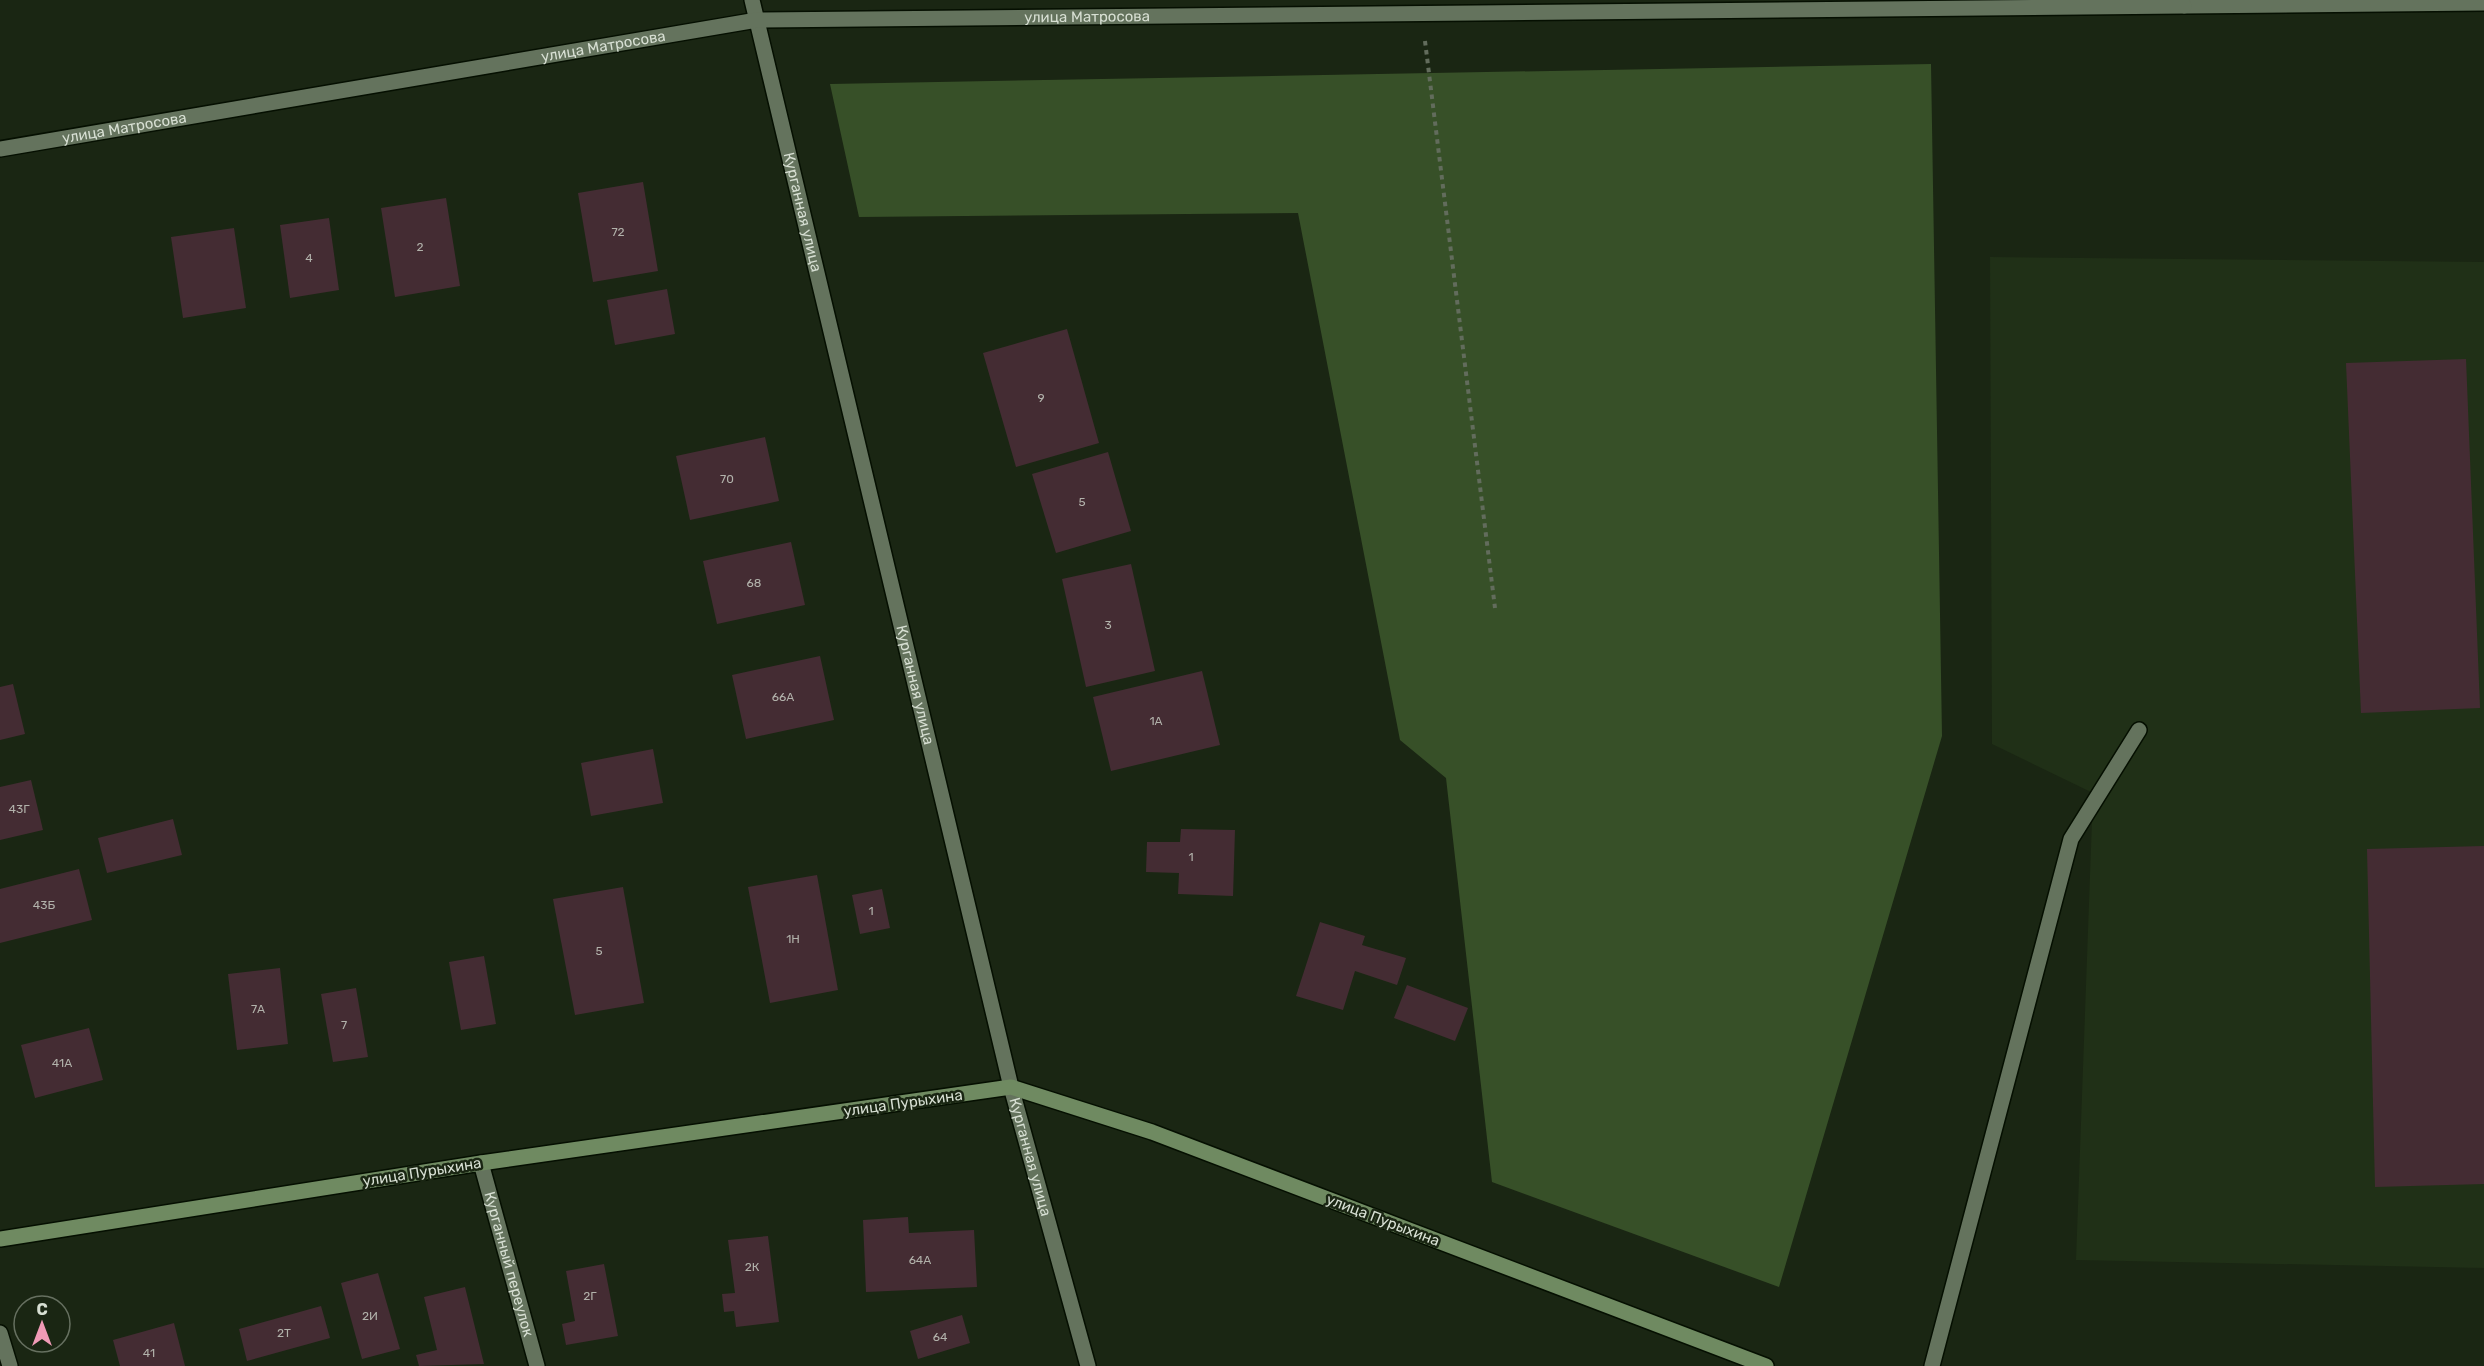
<svg xmlns="http://www.w3.org/2000/svg" width="2484" height="1366" font-family="Rubik,sans-serif">
<style>
.built{fill:#203017}
.forest{fill:#375028}
.building{fill:#442c33}
.lines{fill:none;stroke-linecap:round;stroke-linejoin:round}
.lane-casing{stroke:#050f01;stroke-width:18}
.street-casing{stroke:#050f01;stroke-width:18}
.secondary-casing{stroke:#050f01;stroke-width:18}
.path{stroke:#626c5c;stroke-width:4;stroke-dasharray:4.5 4.5;stroke-linecap:butt}
.lane{stroke:#64735d;stroke-width:15}
.street{stroke:#64735d;stroke-width:15}
.secondary{stroke:#6f8a61;stroke-width:15}
.labels{text-anchor:middle;dominant-baseline:central;stroke-width:5;stroke-linejoin:round;paint-order:stroke}
.number-label{font-size:12px;fill:#b2b2ab}
.street-label{font-size:15px;fill:#d7dfd3;stroke:#1a2613}
</style>
<rect width="100%" height="100%" fill="#1a2613"/>
<polygon class="built" points="1990,257 2484,262 2484,1268 2076,1260 2093,793 1992,744"/>
<polygon class="forest" points="1931,64 1942,736 1779,1287 1492,1182 1446,778 1400,740 1298,213 859,217 830,84"/>
<g class="building">
<polygon points="643,182 658,271 593,282 578,193"/>
<polygon points="446,198 460,286 395,297 381,208"/>
<polygon points="329,218 339,290 290,298 280,225"/>
<polygon points="234,228 246,308 183,318 171,237"/>
<polygon points="667,289 675,334 615,345 607,300"/>
<polygon points="1067,329 1099,443 1016,467 983,353"/>
<polygon points="2466,359 2480,708 2361,713 2346,363"/>
<polygon points="765,437 779,501 690,520 676,456"/>
<polygon points="1108,452 1131,531 1056,553 1032,474"/>
<polygon points="791,542 805,605 717,624 703,561"/>
<polygon points="1131,564 1155,671 1086,687 1062,579"/>
<polygon points="820,656 834,720 746,739 732,675"/>
<polygon points="1202,671 1220,745 1111,771 1093,697"/>
<polygon points="13,684 25,734 0,740 0,687"/>
<polygon points="653,749 663,803 591,816 581,763"/>
<polygon points="31,780 43,830 0,840 0,787"/>
<polygon points="173,819 182,855 107,873 98,838"/>
<polygon points="1181,829 1235,830 1233,896 1178,894 1179,873 1146,872 1147,842 1180,842"/>
<polygon points="2484,846 2484,1184 2375,1187 2367,849"/>
<polygon points="79,869 92,920 0,943 0,889"/>
<polygon points="817,875 838,990 770,1003 748,887"/>
<polygon points="623,887 644,1003 575,1015 553,899"/>
<polygon points="882,889 890,928 860,934 852,895"/>
<polygon points="1320,922 1365,936 1362,945 1406,958 1397,985 1355,971 1343,1010 1296,996"/>
<polygon points="484,956 496,1024 461,1030 449,962"/>
<polygon points="280,968 288,1044 237,1050 228,974"/>
<polygon points="1407,985 1468,1008 1455,1041 1394,1018"/>
<polygon points="356,988 368,1057 333,1062 321,994"/>
<polygon points="89,1028 103,1080 35,1098 21,1045"/>
<polygon points="908,1217 909,1233 974,1230 977,1287 866,1292 863,1220"/>
<polygon points="768,1236 779,1322 736,1327 734,1311 724,1312 722,1294 735,1293 728,1240"/>
<polygon points="604,1264 618,1336 566,1345 562,1324 575,1321 566,1271"/>
<polygon points="378,1273 400,1349 362,1359 341,1283"/>
<polygon points="465,1287 484,1364 419,1366 416,1355 437,1350 424,1297"/>
<polygon points="321,1306 330,1338 247,1361 239,1329"/>
<polygon points="962,1315 970,1343 918,1359 910,1331"/>
<polygon points="174,1323 185,1366 120,1366 113,1340"/>
</g>
<g class="lines">
<g class="lane-casing">
<g id="lane">
<polyline points="2184,6 2484,3"/>
<polyline points="1932,1366 2071,839 2139,730"/>
</g>
</g>
<g class="street-casing">
<g id="street">
<path id="s1" d="M752,0l259,1087 77,279"/>
<path id="s2" d="M0,149l757,-129 1427,-14"/>
<path id="s3" d="M481,1163l56,203"/>
<polyline points="0,1333 10,1366"/>
</g>
</g>
<g class="secondary-casing">
<polyline id="secondary" points="0,1239 481,1163 1011,1087 1152,1132 1766,1366"/>
</g>
<polyline class="path" points="1425,41 1495,608"/>
<use href="#lane" class="lane"/>
<use href="#street" class="street"/>
<use href="#secondary" class="secondary"/>
</g>
<g class="labels">
<g class="number-label">
<text x="618" y="232">72</text>
<text x="420" y="247">2</text>
<text x="309" y="258">4</text>
<text x="1041" y="398">9</text>
<text x="727" y="479">70</text>
<text x="1082" y="502">5</text>
<text x="754" y="583">68</text>
<text x="1108" y="625">3</text>
<text x="783" y="697">66А</text>
<text x="1156" y="721">1А</text>
<text x="19" y="809">43Г</text>
<text x="1191" y="857">1</text>
<text x="44" y="905">43Б</text>
<text x="871" y="911">1</text>
<text x="793" y="939">1Н</text>
<text x="599" y="951">5</text>
<text x="258" y="1009">7А</text>
<text x="344" y="1025">7</text>
<text x="62" y="1063">41А</text>
<text x="920" y="1260">64А</text>
<text x="752" y="1267">2К</text>
<text x="590" y="1296">2Г</text>
<text x="370" y="1316">2И</text>
<text x="284" y="1333">2Т</text>
<text x="940" y="1337">64</text>
<text x="149" y="1353">41</text>
</g>
<g class="street-label">
<text stroke="none"><textPath href="#s2" startOffset="1098">улица Матросова</textPath></text>
<text stroke="none"><textPath href="#s2" startOffset="612">улица Матросова</textPath></text>
<text stroke="none"><textPath href="#s2" startOffset="126">улица Матросова</textPath></text>
<text stroke="none"><textPath href="#s1" startOffset="218">Курганная улица</textPath></text>
<text stroke="none"><textPath href="#s1" startOffset="704">Курганная улица</textPath></text>
<text transform="translate(903 1103) rotate(-8)">улица Пурыхина</text>
<text stroke="none"><textPath href="#s1" startOffset="1190">Курганная улица</textPath></text>
<text transform="translate(422 1172) rotate(-9)">улица Пурыхина</text>
<text transform="translate(1383 1220) rotate(21)">улица Пурыхина</text>
<text stroke="none"><textPath href="#s3" startOffset="105">Курганный переулок</textPath></text>
</g>
</g>
<g transform="translate(42 1324)"><circle r="28" fill="#1a2613" stroke="#667060" stroke-width="1.5"/>
<path d="M0-4.5L10 22L0 15L-10 22Z" fill="#f09ab6"/>
<text y="-9" font-size="16" font-weight="bold" text-anchor="middle" fill="#d7dfd3">С</text>
</g>
</svg>
